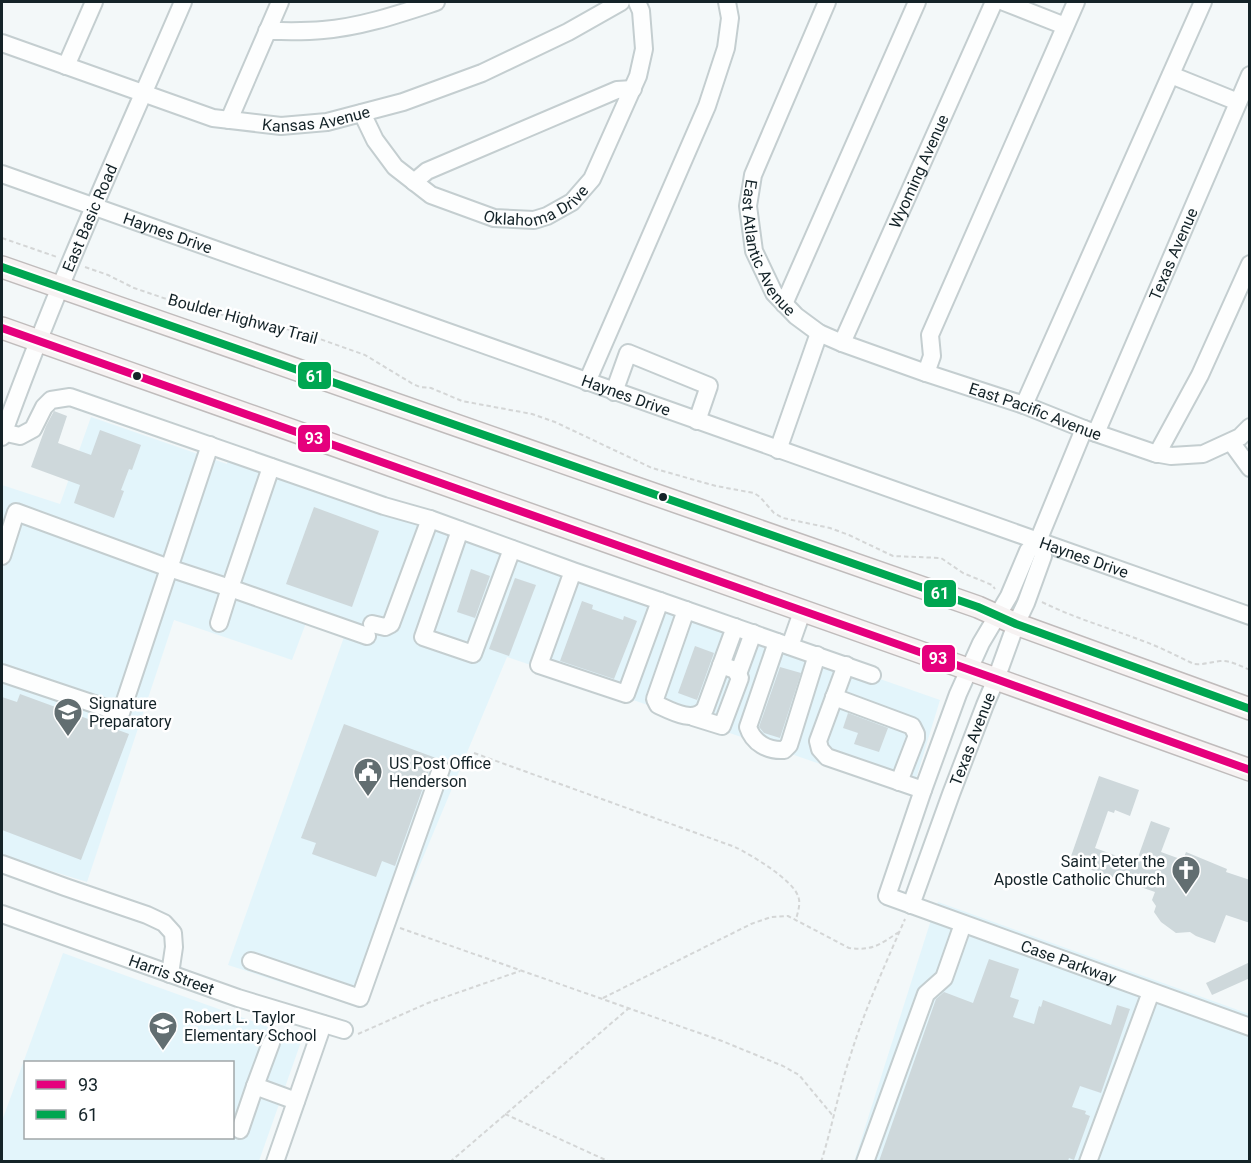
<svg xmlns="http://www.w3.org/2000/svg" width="1251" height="1163" font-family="Roboto,sans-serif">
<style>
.built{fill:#e3f5fb;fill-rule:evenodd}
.building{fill:#ced8db}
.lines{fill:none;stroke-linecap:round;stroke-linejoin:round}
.minor-casing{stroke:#c4ced0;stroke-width:20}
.major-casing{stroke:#c0bcbc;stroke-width:24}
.path{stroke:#d4d6d6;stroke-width:2;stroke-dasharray:4.5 3;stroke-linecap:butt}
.minor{stroke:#fdfefe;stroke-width:16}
.major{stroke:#f6f2f2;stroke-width:21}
.bus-1-casing{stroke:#fff;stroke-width:12}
.bus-2-casing{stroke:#fff;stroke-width:12}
.bus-1{stroke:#e5007d;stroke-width:8}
.bus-2{stroke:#00a651;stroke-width:8}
.bus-dot{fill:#142328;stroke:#fff;stroke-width:2}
.labels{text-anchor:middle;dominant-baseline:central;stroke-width:5;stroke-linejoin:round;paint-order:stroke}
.street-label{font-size:16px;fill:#142328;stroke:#fff}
.poi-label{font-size:16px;fill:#142328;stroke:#fff;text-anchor:start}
.line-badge{stroke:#fff;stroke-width:2}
.badge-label{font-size:16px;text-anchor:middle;font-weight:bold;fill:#fff}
</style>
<rect width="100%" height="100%" fill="#f3f8f9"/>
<g class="built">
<polygon points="91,417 227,464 231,452 940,700 911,795 507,657 360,1008 228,965 344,637 306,623 292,660 174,620 87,882 2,856 2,485 60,504"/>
<polygon points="938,902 1249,1014 1249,1161 854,1162 930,923"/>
<path d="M63,953l239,86 -43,122h-257v-40zM26,1062h206v76h-206z"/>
</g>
<g class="building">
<polygon points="54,411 67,416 58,443 91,455 100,430 141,445 132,470 129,469 121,490 124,491 114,518 74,503 80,485 31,467 46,426"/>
<polygon points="314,507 379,531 352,607 286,584"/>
<polygon points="471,569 490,576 475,618 457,612"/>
<polygon points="515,578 536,585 509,656 489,649"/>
<polygon points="582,601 593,605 592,609 623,620 624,616 637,621 614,679 560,661"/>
<polygon points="695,646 714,653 697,700 678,693"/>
<polygon points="780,667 801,673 780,738 764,733 759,727"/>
<polygon points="20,694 129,734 81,860 2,830 2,697 17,702"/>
<polygon points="848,713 888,728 879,752 854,744 858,733 843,728"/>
<polygon points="344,724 436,758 431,765 395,866 382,861 376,877 312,854 316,843 301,838"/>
<polygon points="1099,776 1139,790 1130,816 1115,810 1114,813 1108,811 1095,848 1136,863 1151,821 1170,828 1161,852 1183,860 1186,852 1227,869 1226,872 1250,880 1250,923 1226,915 1215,943 1196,936 1190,932 1176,933 1161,922 1154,912 1156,906 1152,900 1155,892 1069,862"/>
<polygon points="989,959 1019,969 1010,997 1019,1000 1013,1017 1034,1024 1039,1006 1041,1007 1043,1000 1111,1025 1117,1005 1130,1009 1101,1093 1080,1086 1072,1107 1086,1111 1085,1114 1090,1116 1074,1160 1069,1158 1068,1161 879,1161 936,999 944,992 973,1003"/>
<polygon points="1250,962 1250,978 1212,995 1206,983"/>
</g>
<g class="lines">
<g class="minor-casing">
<g id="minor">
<path id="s1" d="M827,2l-74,173 -5,31 6,45 20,42 22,23 23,17 23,10 84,30 98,32 60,24 70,24 17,3 32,-2 37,-17 10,-10"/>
<polyline points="1004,2 1065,26"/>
<path d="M267,31c18,0 37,1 56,-1 38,-3 76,-16 113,-28"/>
<path id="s2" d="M2,43l211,75 68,8 46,-4 76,-20 79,-29 86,-41 53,-30"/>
<polyline points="66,66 94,2"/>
<polyline points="1171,75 1238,102"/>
<path id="s3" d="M362,113l13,27 20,27 36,28 63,23 40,2 13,-4 25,-14 20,-23 46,-103 6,-27 -3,-38 -4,-9"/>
<polyline points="229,120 280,2"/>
<path id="s4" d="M2,174l1248,442"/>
<polyline points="414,182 427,171 617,90 633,89"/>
<polyline points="784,304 917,2"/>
<path id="s5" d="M842,343l152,-341"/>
<polyline points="926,373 932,356 930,335 1076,2"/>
<polyline points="587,382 707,106 726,48 730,18 727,2"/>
<polyline points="614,392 628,353 709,386 697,421"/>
<polyline points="1024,405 1203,2"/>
<path id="s6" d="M1084,429l-46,112 -10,10 -19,45 -28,47 -23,51 -35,96 -36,106 363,131"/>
<polyline points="2,432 20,436 33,429 44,407 51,400 70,397 384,506 430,519 391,624 385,627 372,624"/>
<path id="s7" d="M1096,433l154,-358"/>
<path id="s8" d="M2,437c53,-148 119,-291 181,-435"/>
<polyline points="1231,442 1250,468"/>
<polyline points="778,450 819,333"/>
<polyline points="1157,454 1200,375 1250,264"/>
<polyline points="430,519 573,571 539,665 626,694 660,601 573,571"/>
<polyline points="460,530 423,637 473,654 512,549"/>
<polyline points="2,556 16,512 169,568 230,588 271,467"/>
<polyline points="660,601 872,675"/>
<path d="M686,610l-31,89 3,6c13,6 36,19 47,4l30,-82"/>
<polyline points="219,623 230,588 367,636"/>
<path d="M777,642l-29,85c5,16 20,24 36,23l5,-5 28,-90"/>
<polyline points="790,646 802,612"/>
<polyline points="846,665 818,741 820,749 827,757 923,790"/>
<polyline points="2,673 121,713 210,445"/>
<polyline points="738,674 753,633"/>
<polyline points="834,697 912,726 916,734 916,738 899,782"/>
<polyline points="693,717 722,726 740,678 735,670 721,665"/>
<polyline points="2,864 65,887 147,915 164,923 173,933 174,947 170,974"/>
<path id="s9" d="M911,905l40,-111 34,-89 11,-26 20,-55 10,-21 17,-47 -5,-15"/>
<path id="s10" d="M2,914l236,84 106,32"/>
<polyline points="251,961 360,998 441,769"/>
<polyline points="255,1086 271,1043"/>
<polyline points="240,1130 255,1086 296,1101"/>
<polyline points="275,1162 323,1024"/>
<polyline points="865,1162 926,994 944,978 963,924"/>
<polyline points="1088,1162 1151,992"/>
</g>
</g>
<g class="major-casing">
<g id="major">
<polyline points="2,267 978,607 1016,624 1250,709"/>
<polyline points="2,328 996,679 1250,770"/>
</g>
</g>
<g class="path">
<polyline points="2,238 57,257"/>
<polyline points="85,267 108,275 134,288 193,308 303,333 365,355 413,384 420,387 431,388 462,401 532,414 555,422 652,468 716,486 754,493 760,497 774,513 783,518 830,528 849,535 893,556 941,558 963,573 992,585 995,589"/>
<path d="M1042,602c32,16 67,26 101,39 17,6 34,15 51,23 9,1 17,-2 26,-3 10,-1 20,5 30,9"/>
<path d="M474,753l261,94c16,8 57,32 63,49 3,7 0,16 -2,23"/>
<polyline points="400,928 722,1041 783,1066 799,1075 834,1117"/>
<path d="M603,998l148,-74 20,-7 17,-1 61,32c25,3 31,-4 50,-16"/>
<polyline points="358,1034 428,1003 520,971"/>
<polyline points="505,1114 610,1162"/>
<polyline points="450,1162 629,1008"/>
<path d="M821,1162c11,-34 17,-69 28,-102 15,-49 36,-95 56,-141"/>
</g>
<use href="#minor" class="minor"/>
<use href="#major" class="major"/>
<g class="bus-1-casing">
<polyline id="bus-1" points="2,328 996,679 1250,770"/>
</g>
<g class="bus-2-casing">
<polyline id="bus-2" points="2,267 978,607 1016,624 1250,709"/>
</g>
<use href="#bus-1" class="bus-1"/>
<use href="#bus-2" class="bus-2"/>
</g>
<defs>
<g id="school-pin" transform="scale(1.5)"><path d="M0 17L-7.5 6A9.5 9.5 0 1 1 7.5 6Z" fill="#626e71" stroke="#fff"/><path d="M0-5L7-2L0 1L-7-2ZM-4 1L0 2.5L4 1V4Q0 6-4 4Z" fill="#fff"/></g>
<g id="civic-pin" transform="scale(1.5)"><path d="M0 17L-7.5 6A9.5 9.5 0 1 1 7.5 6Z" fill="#626e71" stroke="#fff"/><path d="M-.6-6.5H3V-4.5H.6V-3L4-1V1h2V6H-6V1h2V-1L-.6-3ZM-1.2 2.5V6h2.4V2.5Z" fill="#fff"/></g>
<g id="church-pin" transform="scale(1.5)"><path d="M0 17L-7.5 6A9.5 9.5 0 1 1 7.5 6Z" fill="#626e71" stroke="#fff"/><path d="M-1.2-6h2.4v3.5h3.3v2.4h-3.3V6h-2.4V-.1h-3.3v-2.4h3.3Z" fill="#fff"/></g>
</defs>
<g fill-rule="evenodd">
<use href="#school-pin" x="68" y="712"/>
<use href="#civic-pin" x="368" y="772"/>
<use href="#church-pin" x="1186" y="870"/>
<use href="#school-pin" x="163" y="1026"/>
</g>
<g class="bus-dot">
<circle cx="137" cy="376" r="5"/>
<circle cx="663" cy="497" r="5"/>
</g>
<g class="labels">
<g class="street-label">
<text stroke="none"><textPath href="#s2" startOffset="328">Kansas Avenue</textPath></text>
<text stroke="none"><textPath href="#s5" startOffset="188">Wyoming Avenue</textPath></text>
<text stroke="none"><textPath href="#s3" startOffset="222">Oklahoma Drive</textPath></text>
<text stroke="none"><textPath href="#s8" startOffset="236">East Basic Road</textPath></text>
<text stroke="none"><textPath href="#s4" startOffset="176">Haynes Drive</textPath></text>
<text stroke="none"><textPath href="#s1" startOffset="266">East Atlantic Avenue</textPath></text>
<text stroke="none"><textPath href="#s7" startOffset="195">Texas Avenue</textPath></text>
<text transform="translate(243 319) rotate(15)">Boulder Highway Trail</text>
<text stroke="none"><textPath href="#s4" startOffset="662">Haynes Drive</textPath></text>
<text stroke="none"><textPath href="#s1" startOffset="602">East Pacific Avenue</textPath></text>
<text stroke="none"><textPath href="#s4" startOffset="1148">Haynes Drive</textPath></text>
<text stroke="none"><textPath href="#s9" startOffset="177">Texas Avenue</textPath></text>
<text stroke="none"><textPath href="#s6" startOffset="702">Case Parkway</textPath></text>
<text stroke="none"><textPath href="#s10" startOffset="180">Harris Street</textPath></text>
</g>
<g class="poi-label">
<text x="89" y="703">Signature<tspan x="89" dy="18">Preparatory</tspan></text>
<text x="389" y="763">US Post Office<tspan x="389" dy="18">Henderson</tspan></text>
<text x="1165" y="861" text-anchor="end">Saint Peter the<tspan x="1165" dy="18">Apostle Catholic Church</tspan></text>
<text x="184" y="1017">Robert L. Taylor<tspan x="184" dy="18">Elementary School</tspan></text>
</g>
</g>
<g class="line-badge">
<rect x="297" y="361" width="35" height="29" rx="6" fill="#00a651"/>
<rect x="297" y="424" width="34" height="29" rx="6" fill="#e5007d"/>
<rect x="923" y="579" width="34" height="29" rx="6" fill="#00a651"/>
<rect x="921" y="644" width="35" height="29" rx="6" fill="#e5007d"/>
</g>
<g class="badge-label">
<text x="315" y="382">61</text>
<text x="314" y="444">93</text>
<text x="940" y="599">61</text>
<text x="938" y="664">93</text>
</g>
<rect width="1251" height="1163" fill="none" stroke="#142328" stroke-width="6"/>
<rect x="24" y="1061" width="210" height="78" fill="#ffffff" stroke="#a1a7a9" stroke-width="1.5"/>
<rect x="36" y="1080" width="30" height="9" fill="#e5007d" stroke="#a1a7a9" stroke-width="1.5"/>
<text x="78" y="1091" font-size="18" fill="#142328">93</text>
<rect x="36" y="1110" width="30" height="9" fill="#00a651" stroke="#a1a7a9" stroke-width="1.5"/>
<text x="78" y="1121" font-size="18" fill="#142328">61</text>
</svg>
